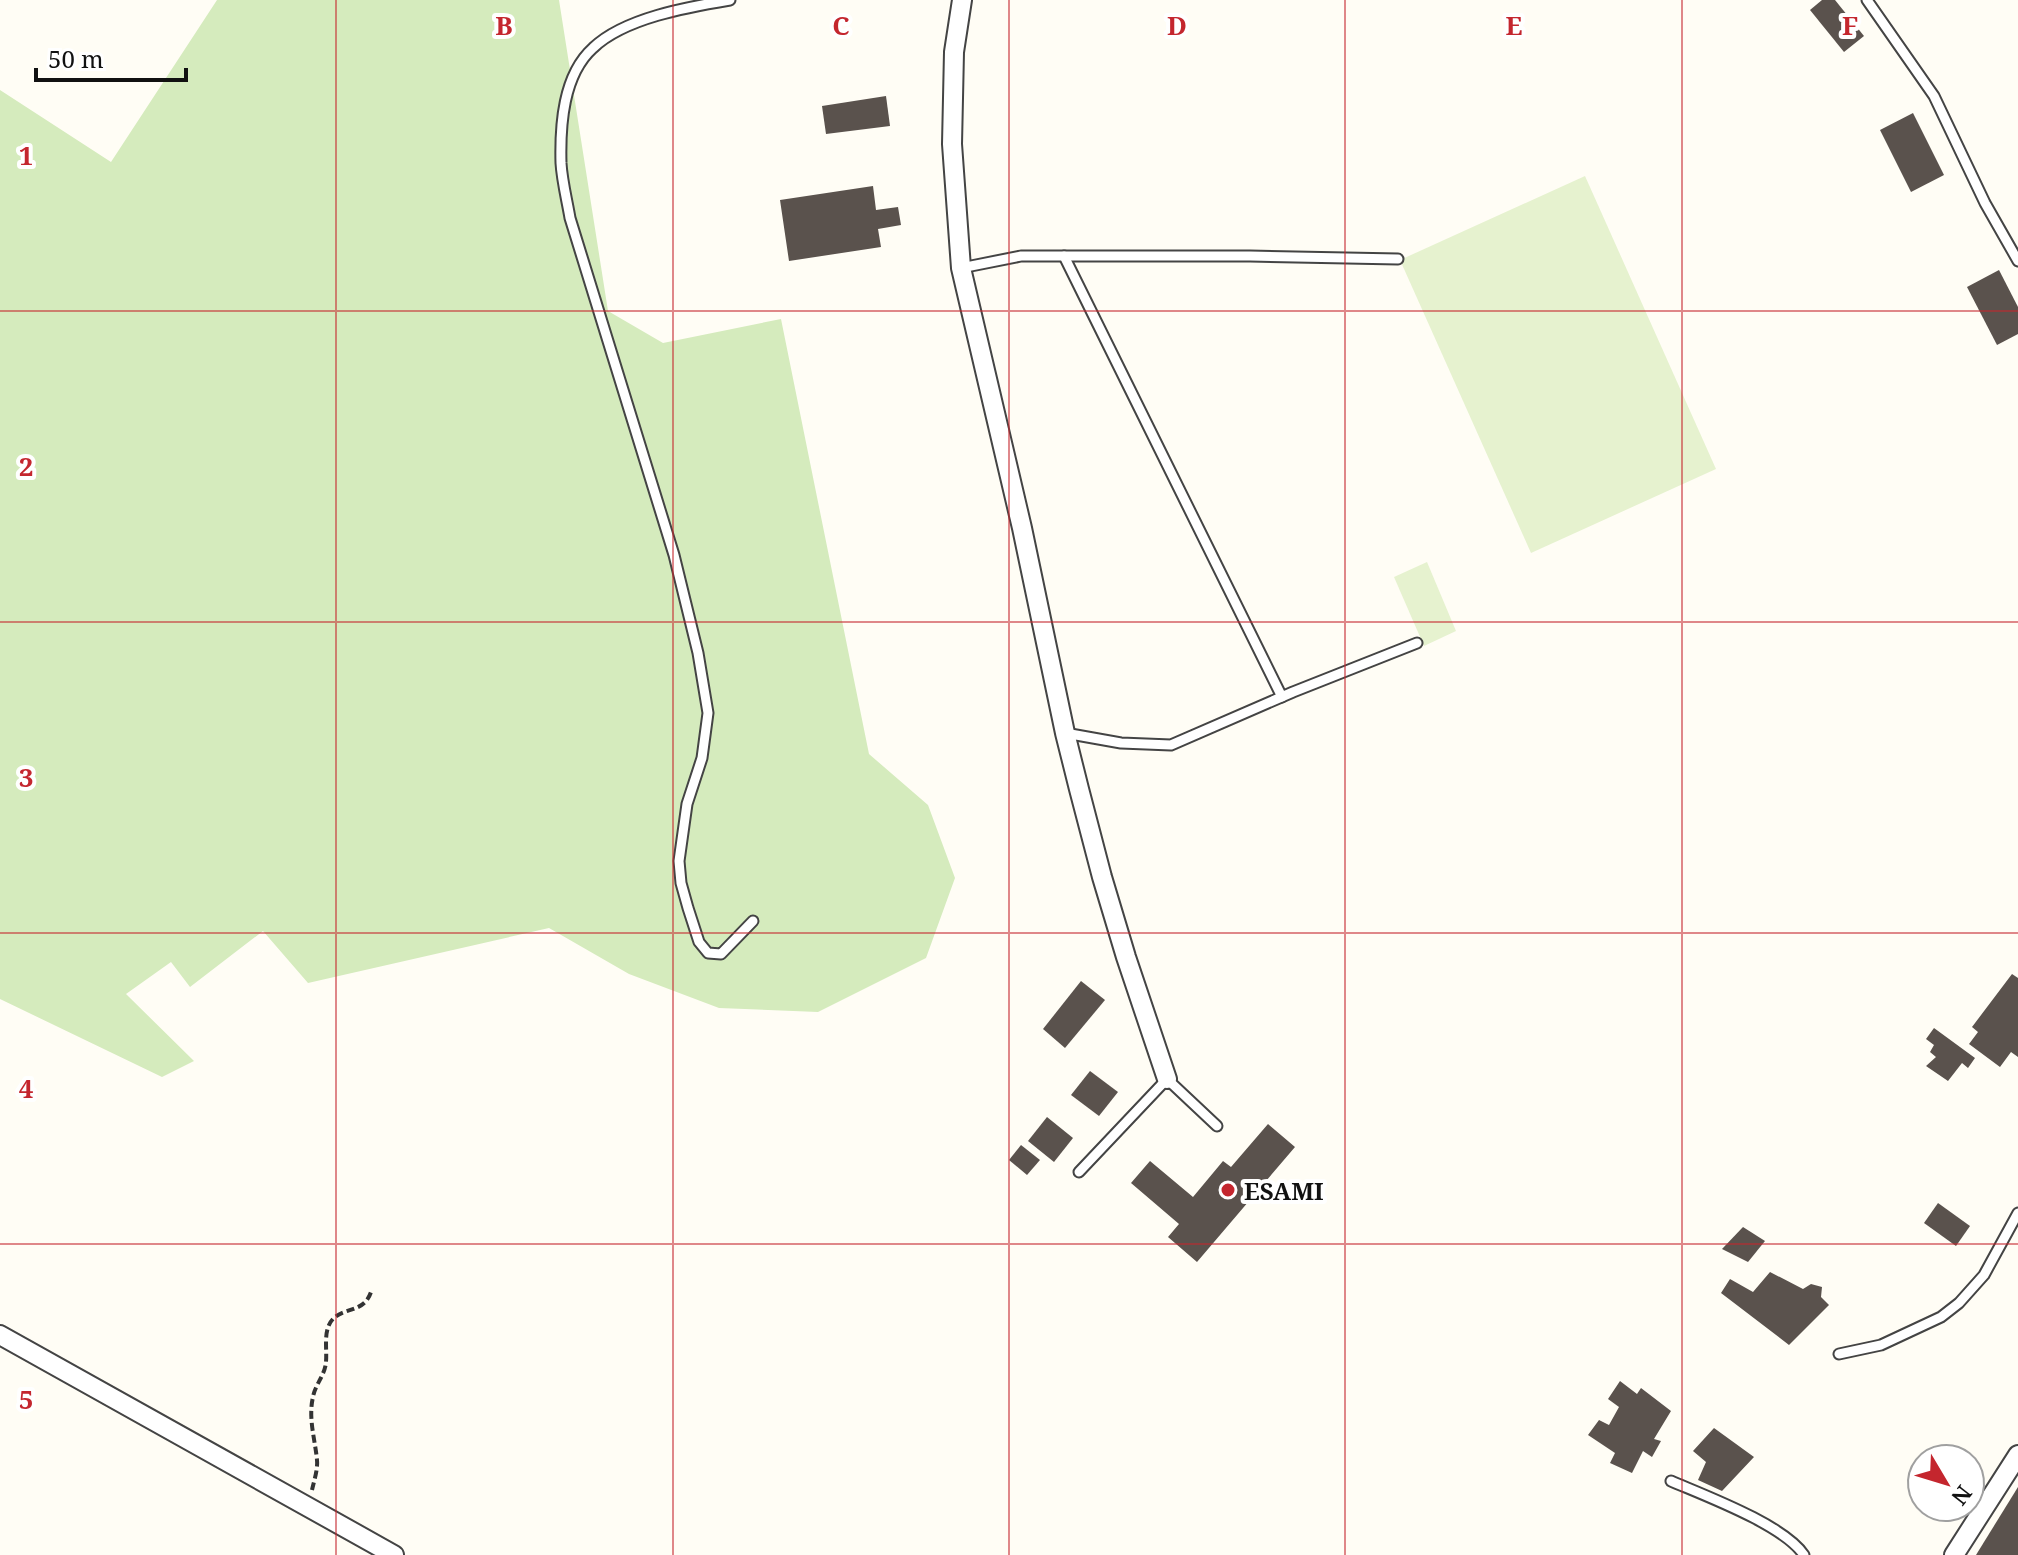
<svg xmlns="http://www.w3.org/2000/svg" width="2018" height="1555" font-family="'Noto Serif',serif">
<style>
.green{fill:#d5ebbd}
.pitch{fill:#e6f2cf}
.building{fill:#5a524d}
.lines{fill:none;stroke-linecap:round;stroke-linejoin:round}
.lane-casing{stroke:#444;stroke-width:13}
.street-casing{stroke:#444;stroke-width:22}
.path{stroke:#333;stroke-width:4;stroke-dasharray:8 4;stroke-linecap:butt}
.lane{stroke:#fff;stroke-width:9}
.street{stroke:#fff;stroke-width:18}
.grid{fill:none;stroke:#c4262e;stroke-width:2;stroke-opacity:0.55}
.poi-dot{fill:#c4262e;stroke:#fff;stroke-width:3}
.labels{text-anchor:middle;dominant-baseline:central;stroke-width:8;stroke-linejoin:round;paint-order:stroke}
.poi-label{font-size:24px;font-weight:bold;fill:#111;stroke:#fff;text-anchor:start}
.grid-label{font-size:26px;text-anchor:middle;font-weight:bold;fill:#c4262e;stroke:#fff;stroke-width:8;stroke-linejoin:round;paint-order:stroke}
</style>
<rect width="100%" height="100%" fill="#fffdf5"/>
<polygon class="green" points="217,0 559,0 608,311 663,343 781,319 869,754 928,805 955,878 926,958 818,1012 719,1008 629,974 549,928 308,983 263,931 190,987 171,962 126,994 194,1061 162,1077 0,999 0,90 111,162"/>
<g class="pitch">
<polygon points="1585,176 1716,469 1531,553 1400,260"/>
<polygon points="1427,562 1456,631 1424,646 1394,577"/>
</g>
<g class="building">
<polygon points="1822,0 1835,0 1864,36 1844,52 1810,10"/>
<polygon points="886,96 890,126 826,134 822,106"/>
<polygon points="1913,113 1944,175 1911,192 1880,130"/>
<polygon points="873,186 876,210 898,207 901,225 878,229 881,247 789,261 780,200"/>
<polygon points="1999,270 2018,307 2018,334 1997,345 1967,287"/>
<polygon points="2012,974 2018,978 2018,1057 2011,1052 2000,1067 1969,1044 1978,1032 1972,1027"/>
<polygon points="1081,981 1105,1000 1065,1048 1043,1029"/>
<polygon points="1934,1028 1975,1058 1968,1068 1962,1063 1948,1081 1926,1066 1936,1057 1930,1052 1934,1045 1926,1039"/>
<polygon points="1090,1071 1118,1092 1099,1116 1071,1095"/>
<polygon points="1047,1117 1073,1138 1054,1162 1028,1141"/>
<polygon points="1268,1124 1295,1147 1197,1262 1168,1237 1179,1224 1131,1183 1150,1161 1193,1197 1223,1161 1231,1167"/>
<polygon points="1021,1145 1040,1160 1027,1175 1009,1160"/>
<polygon points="1938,1203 1970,1226 1956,1246 1924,1223"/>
<polygon points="1743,1227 1765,1241 1748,1262 1722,1249"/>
<polygon points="1770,1272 1803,1289 1811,1284 1822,1287 1821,1297 1829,1305 1789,1345 1721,1293 1730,1279 1753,1292"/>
<polygon points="1620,1381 1637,1394 1641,1388 1671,1411 1654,1439 1661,1441 1652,1457 1643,1451 1632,1473 1610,1463 1615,1453 1588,1435 1599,1420 1609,1425 1619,1407 1608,1399"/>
<polygon points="1714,1428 1754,1457 1722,1491 1698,1480 1706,1462 1693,1451"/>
<polygon points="2018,1487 2018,1555 1976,1555"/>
</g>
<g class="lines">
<g class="lane-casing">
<g id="lane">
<path d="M730,0c-42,7 -106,18 -137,48 -30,27 -33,77 -32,115 1,18 6,37 9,55l104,337 24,98 10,60 -6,45 -15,46 -8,57 2,22 7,25 11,34 9,11 13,1 32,-33"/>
<polyline points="1867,0 1934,96 1985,203 2018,261"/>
<polyline points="1064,256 1282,697"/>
<polyline points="961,268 1021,256 1250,256 1398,259"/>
<polyline points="1065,733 1121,743 1171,745 1293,692 1417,643"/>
<polyline points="1079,1172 1167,1079 1217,1126"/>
<polyline points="1839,1354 1881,1345 1941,1317 1959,1303 1984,1275 2018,1213"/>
<path d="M1671,1481c35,15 113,44 133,74"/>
</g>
</g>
<g class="street-casing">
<g id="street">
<polyline points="962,0 954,52 952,144 961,268 1022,528 1065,733 1079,789 1102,877 1126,957 1167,1079"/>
<polyline points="0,1335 394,1555"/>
<polyline points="1954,1555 2018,1455"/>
</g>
</g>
<path class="path" d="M312,1490c2,-9 6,-21 5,-30 -2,-21 -9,-42 -4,-63 2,-12 12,-22 13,-35 1,-12 -2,-26 3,-37 9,-20 34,-9 42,-33"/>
<use href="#lane" class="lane"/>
<use href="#street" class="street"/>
</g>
<path class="grid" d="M336,0v1555M673,0v1555M1009,0v1555M1345,0v1555M1682,0v1555M0,311h2018M0,622h2018M0,933h2018M0,1244h2018"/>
<circle class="poi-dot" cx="1228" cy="1190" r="8"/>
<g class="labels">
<g class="poi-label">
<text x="1244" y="1190">ESAMI</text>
</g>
</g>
<g class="grid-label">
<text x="504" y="35">B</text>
<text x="841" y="35">C</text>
<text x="1177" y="35">D</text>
<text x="1514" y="35">E</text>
<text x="1850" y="35">F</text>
<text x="26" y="165">1</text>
<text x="26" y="476">2</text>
<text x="26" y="787">3</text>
<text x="26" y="1098">4</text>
<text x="26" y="1409">5</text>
</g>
<g transform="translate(1946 1483) rotate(128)"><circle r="38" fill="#ffffff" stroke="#a0a0a0" stroke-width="2"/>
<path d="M0-6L14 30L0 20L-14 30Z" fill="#c4262e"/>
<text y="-12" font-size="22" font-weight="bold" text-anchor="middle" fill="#111111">N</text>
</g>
<path d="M36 68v12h150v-12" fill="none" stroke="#111111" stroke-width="4"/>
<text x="48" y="68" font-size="24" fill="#111111" stroke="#ffffff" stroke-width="6" paint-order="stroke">50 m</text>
</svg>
